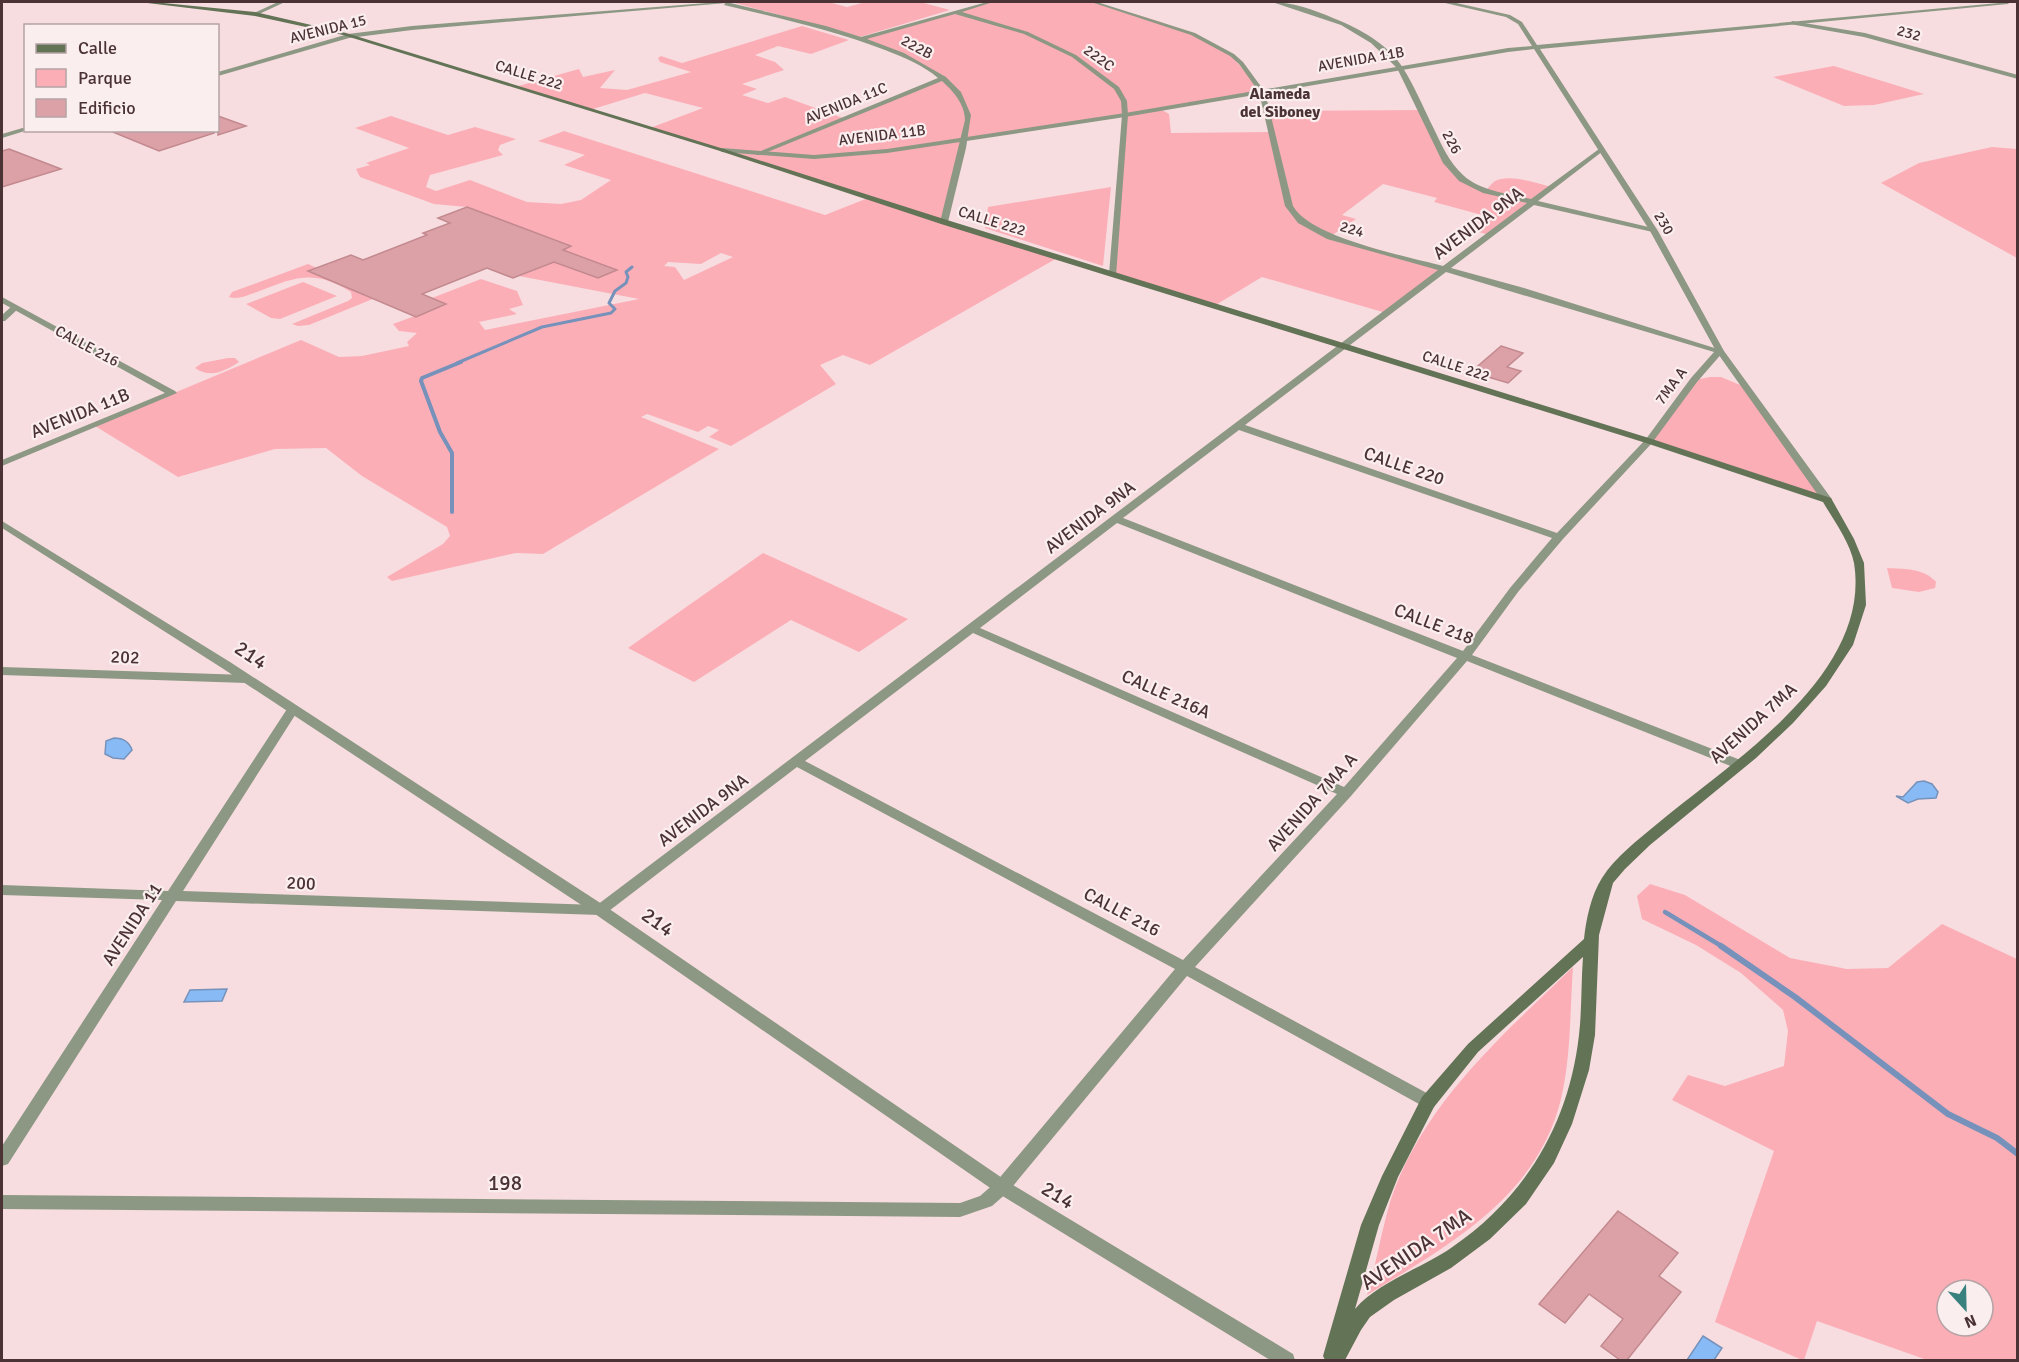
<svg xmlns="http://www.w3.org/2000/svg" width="2019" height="1362" font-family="Signika,sans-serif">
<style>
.green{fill:#fcaeb7;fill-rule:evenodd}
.water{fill:#88bbf5;stroke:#7692bb;stroke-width:1.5}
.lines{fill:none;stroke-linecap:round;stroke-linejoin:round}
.stream-far3{stroke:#7692bb;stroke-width:3}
.stream-far2{stroke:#7692bb;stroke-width:4}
.stream-far1{stroke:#7692bb;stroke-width:4.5}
.stream{stroke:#7692bb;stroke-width:6}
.building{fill:#dba1a7;stroke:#c2898f;stroke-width:1.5}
.minor{fill:#8d9884;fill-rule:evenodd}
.tertiary{fill:#8d9884;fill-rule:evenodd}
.secondary{fill:#637356;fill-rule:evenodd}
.labels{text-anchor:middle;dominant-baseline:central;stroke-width:4.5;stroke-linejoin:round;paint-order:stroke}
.far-street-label{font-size:15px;fill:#4b3335;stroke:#fbeeef}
.far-neighbourhood-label{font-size:16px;font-weight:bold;fill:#4b3335;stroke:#fbeeef}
.street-label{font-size:18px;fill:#4b3335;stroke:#fbeeef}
.near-street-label{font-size:21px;fill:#4b3335;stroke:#fbeeef}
</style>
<rect width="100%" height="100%" fill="#f7dde0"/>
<g class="green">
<polygon points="742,2 828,2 847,7 866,2 920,2 950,10 860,37 735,3"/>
<path d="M991,2h102l65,19 35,13 38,21 31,37 -100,18 7,4 2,19 99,-1 -4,-21 154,-1c21,41 24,58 66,81 2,-3 6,-8 9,-10 15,-8 43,3 58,6l-64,48 -24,-7 17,-13 -48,-13 3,-4 -54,-14 -41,31 14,4 -25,17 114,33 -59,44 -124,-36 -48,29 -101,-32 12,-159 -161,25 -20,82 115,35 -189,108 -27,-10 -23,10 16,19 -105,62 -22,-9 10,-7 -11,-4 -10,6 -51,-18 -6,3 78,32 -176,105 -27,-1 -124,28 -5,-4 56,-33 7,-8 -3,-9 -85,-51 -36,-28 -51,1 -97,28 -83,-51 206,-86 38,17 23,-1 47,-10 -2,-4 10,-9 -18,-2 -6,-7 52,-19 -13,-7 49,-19 36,12 6,14 -14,4 8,5 -38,8 6,8 154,-31 -120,-23 35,-14 44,16 18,-8 -53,-20 7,-4 -103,-39 -33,-3 -74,-27 -4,-8 14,-4 -4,-2 43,-15 -54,-20 36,-12 57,19 27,-8 41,12 -16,6 -2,5 5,5 -73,20 -4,12 10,4 34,-11 57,22 34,2 20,-4 30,-20 -47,-15 21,-10 -47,-14 26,-10 261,84 43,-17 -218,-70 53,-20 -58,-15 -55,17 -75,-23 64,-18 4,8 32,-7 -15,18 27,2 64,-18 -31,-10 -2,-4 3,-2 21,7 120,-37 47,14 -38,14 -33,-8 -23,9 20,7 9,8 -42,14 15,5 -15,6 26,8 17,-6 58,21 100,-40 -23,-15 -59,-24zM721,253l12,4 -49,23 -9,-13 -11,-1 4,-4 33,2z"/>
<polygon points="1834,66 1924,94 1874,105 1844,106 1773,77"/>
<polygon points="1992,147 2017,149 2017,258 1881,183 1919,163"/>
<polygon points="1111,187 1103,266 985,228 988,207"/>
<path d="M308,264l72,32 -71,29 -11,1 -6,-2 56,-23 4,-3 -1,-6c-38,-23 -55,-15 -94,0 -9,3 -18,8 -28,5l3,-5z"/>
<polygon points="303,282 337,296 280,319 271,318 246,304"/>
<path d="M228,358h7l4,4c-14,9 -29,17 -44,6l7,-5z"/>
<polygon points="1710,377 1721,377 1745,387 1827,500 1649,441 1694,380"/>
<polygon points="763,553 908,619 859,652 791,620 694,682 628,648"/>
<path d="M1887,568c17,1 37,0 49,14l-1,6 -16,4 -27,-4z"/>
<path d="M1650,884l35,11 105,63 57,11 41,-1 54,-44 75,35v401h-90l-110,-39 -13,39h-2l-87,-38 59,-171 -102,-51 16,-25 37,11 59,-20 4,-35 -5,-21 -42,-37 -45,-28 -54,-26 -5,-23zM1947,1290h36v36h-36z"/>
<path d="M1573,967c-3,43 -2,90 -12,132 -24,99 -114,147 -194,196 9,-30 14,-62 23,-93 32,-98 112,-166 183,-235z"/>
</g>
<g class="water">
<path d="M114,738c9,0 15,3 18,12l-8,9 -11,-1 -8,-4 1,-13z"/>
<polygon points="1924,781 1932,784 1938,792 1936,798 1918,799 1908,803 1896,796 1903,797 1917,782"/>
<polygon points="227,989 222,1001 184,1002 190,990"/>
<polygon points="1703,1336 1722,1348 1714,1360 1687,1360"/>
</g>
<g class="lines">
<polyline class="stream-far3" points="457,363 542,327 611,313 615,309 609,303 615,291 626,283 628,277 626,272 632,267"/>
<polyline class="stream-far2" points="452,512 452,453 440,432 421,381 422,378 461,362"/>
<polyline class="stream-far1" points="1665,912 1723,947"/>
<polyline class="stream" points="1721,946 1795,997 1948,1114 1997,1138 2018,1154"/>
</g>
<g class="building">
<polygon points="218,116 246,126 218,135"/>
<polygon points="108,130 213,130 214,133 159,151"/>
<polygon points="9,149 61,169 2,187 2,151"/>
<polygon points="467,207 571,246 563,250 617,270 598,278 554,262 513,278 487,268 422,294 446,304 416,317 308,271 351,255 363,260 427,235 423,233 450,223 438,218"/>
<polygon points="1501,346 1523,353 1507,367 1521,371 1508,383 1471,372"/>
<polygon points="1618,1211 1678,1253 1659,1276 1681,1292 1627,1360 1620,1360 1601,1346 1623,1319 1589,1294 1565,1323 1539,1304"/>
</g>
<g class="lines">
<g class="minor">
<polygon points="278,2 285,2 257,15 252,14"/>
<path d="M726,2l100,24 35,11 126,-35h6l-31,10 66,20 48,23 43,32 8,14 1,14 -12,161 -7,-2 13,-159 -1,-14 -7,-12 -42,-32 -48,-23 -69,-20 -88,25 37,14 42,24 15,15 10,23 -5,33 -18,74 -4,2 -4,-2 25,-102c0,-16 -12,-29 -23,-39l-182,74h-4v-2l182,-75c-15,-13 -35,-21 -53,-28 -52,-20 -107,-32 -161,-45z"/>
<path d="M1091,2h6l98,31 39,21 9,8 22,30 28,114c18,32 113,50 150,60l84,-63 -44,-10 -24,-12 -16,-18 -46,-95 -26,-25 -30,-18 -69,-23c20,0 43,8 61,16 26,10 55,26 70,50 12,19 21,41 31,61 8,17 15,33 29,46 17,16 46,19 68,24l68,-50h4v2l-65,50 119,28v4l-123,-28 -83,63 73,20 200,63 -27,31 -45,61 -89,96 -45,53 -46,63 271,106 1,3 -1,3h-10l-266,-106 -116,135 -156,171 239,130 2,5 -2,5 -6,2 -241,-133 -179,216 -16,14 -32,11 -958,-8v-14l958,8 20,-7 16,-14 179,-213 -378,-202 -192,147 -5,1 -424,-14 -168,263 -6,2v-20l160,-246 -160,-5v-10l166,6 121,-185 4,-1 6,4 -116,182 414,14 841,-635 -111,-31 -29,-16 -13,-17 -26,-114 -20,-28 -9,-8 -39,-21zM1446,272l268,80 -23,26 -45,61 -89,94 -312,-108zM1239,430l313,108 -42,50 -47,63 -340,-133zM1117,523l340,135 -113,129 -364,-159zM973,633l364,161 -154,166 -378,-199z"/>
<polygon points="1792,21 1865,33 2018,75 2018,79 1864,37 1790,24"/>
<polygon points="12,306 19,308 5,321 2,321 2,315"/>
<polygon points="2,667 247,675 253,679 247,683 2,675"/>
</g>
<g class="tertiary">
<polygon points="720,2 738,2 412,30 349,38 218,76 218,72 348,34 412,26"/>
<polygon points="1445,2 1452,2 1510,15 1522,22 1537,45 2010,2 2008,4 1540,49 1658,231 1724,351 1831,498 1832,500 1831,502 1823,502 1716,351 1650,231 1534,49 1508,52 1125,117 887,153 814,159 722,152 719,150 722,148 814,155 887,149 1125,113 1508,48 1532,46 1518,24 1506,17 1445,3"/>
<polygon points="26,127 26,130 28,130 2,138 2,134"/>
<polygon points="2,297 175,391 177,393 2,466 2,460 165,393 2,303"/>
<polygon points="2,521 230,662 605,906 1008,1182 1293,1354 1295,1360 1270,1360 996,1192 595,914 222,668 2,528"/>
</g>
<path class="secondary" d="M139,2h14l102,10 91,21 378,116 223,71 705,219 179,59 23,41 10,24 2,42 -13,40 -27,41 -33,37 -37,35 -106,87 -25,24 -12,14 -14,52 -4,100 -6,35 -17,54 -18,39 -28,41 -36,35 -39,29 -57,32 -24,17 -9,13 -16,30h-20l-2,-4 38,-131 21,-49 40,-79 46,-53 116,-105c2,-19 7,-44 18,-61 13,-21 36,-38 55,-54 74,-62 215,-149 197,-261 -4,-21 -20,-42 -31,-61l-177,-59 -705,-219 -221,-73 -377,-116 -88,-19zM1583,957c-2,26 -1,52 -4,78 -10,89 -54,163 -128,213 -29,20 -73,34 -96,61l24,-84 19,-48 36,-70 44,-55z"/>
</g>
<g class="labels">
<g class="far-street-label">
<text transform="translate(328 29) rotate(-14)">AVENIDA 15</text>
<text transform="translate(1909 33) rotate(15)">232</text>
<text transform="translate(917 47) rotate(28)">222B</text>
<text transform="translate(1099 58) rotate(36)">222C</text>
<text transform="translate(1361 59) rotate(-10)">AVENIDA 11B</text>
<text transform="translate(529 75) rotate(17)">CALLE 222</text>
<text transform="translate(846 103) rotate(-22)">AVENIDA 11C</text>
<text transform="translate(882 135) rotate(-7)">AVENIDA 11B</text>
<text transform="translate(1452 142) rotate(61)">226</text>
<text transform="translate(992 221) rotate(17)">CALLE 222</text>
<text transform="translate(1664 223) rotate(59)">230</text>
<text transform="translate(1352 229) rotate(16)">224</text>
<text transform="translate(87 346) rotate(28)">CALLE 216</text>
<text transform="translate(1456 366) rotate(18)">CALLE 222</text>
<text transform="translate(1671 386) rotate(-53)">7MA A</text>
</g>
<g class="far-neighbourhood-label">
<text x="1280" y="94">Alameda<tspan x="1280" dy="18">del Siboney</tspan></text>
</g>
<g class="street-label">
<text transform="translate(1478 223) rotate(-37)">AVENIDA 9NA</text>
<text transform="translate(80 413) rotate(-22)">AVENIDA 11B</text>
<text transform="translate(1404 466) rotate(19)">CALLE 220</text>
<text transform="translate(1090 517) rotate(-37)">AVENIDA 9NA</text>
<text transform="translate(1434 624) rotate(21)">CALLE 218</text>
<text transform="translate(125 657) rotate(2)">202</text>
<text transform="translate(1166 694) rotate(24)">CALLE 216A</text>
<text transform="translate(1753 723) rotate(-42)">AVENIDA 7MA</text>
<text transform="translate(1312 802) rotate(-48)">AVENIDA 7MA A</text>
<text transform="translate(703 810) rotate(-37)">AVENIDA 9NA</text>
<text transform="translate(301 883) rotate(2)">200</text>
<text transform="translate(1122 912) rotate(28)">CALLE 216</text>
<text transform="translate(132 924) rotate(-57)">AVENIDA 11</text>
</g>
<g class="near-street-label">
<text transform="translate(251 655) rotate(33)">214</text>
<text transform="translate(658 922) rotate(35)">214</text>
<text x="505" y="1183">198</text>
<text transform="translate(1058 1195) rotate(31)">214</text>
<text transform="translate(1416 1249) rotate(-34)">AVENIDA 7MA</text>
</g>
</g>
<rect width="2019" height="1362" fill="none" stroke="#4b3335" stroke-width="6"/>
<rect x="24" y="24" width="195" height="108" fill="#fbeeef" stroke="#b5a3a5" stroke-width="1.5"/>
<rect x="36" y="44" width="30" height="9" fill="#637356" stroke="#b5a3a5" stroke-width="1.5"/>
<text x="78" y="54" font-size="18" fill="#4b3335">Calle</text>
<rect x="36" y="69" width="30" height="18" fill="#fcaeb7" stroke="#b5a3a5" stroke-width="1.5"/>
<text x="78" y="84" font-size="18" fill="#4b3335">Parque</text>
<rect x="36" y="99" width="30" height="18" fill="#dba1a7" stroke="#b5a3a5" stroke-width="1.5"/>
<text x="78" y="114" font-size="18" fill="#4b3335">Edificio</text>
<g transform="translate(1965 1308) rotate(158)"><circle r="28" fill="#fbeeef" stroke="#b5a3a5" stroke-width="1.5"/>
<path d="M0-4.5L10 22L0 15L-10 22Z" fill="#39817e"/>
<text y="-9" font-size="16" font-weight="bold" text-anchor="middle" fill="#4b3335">N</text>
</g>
</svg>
